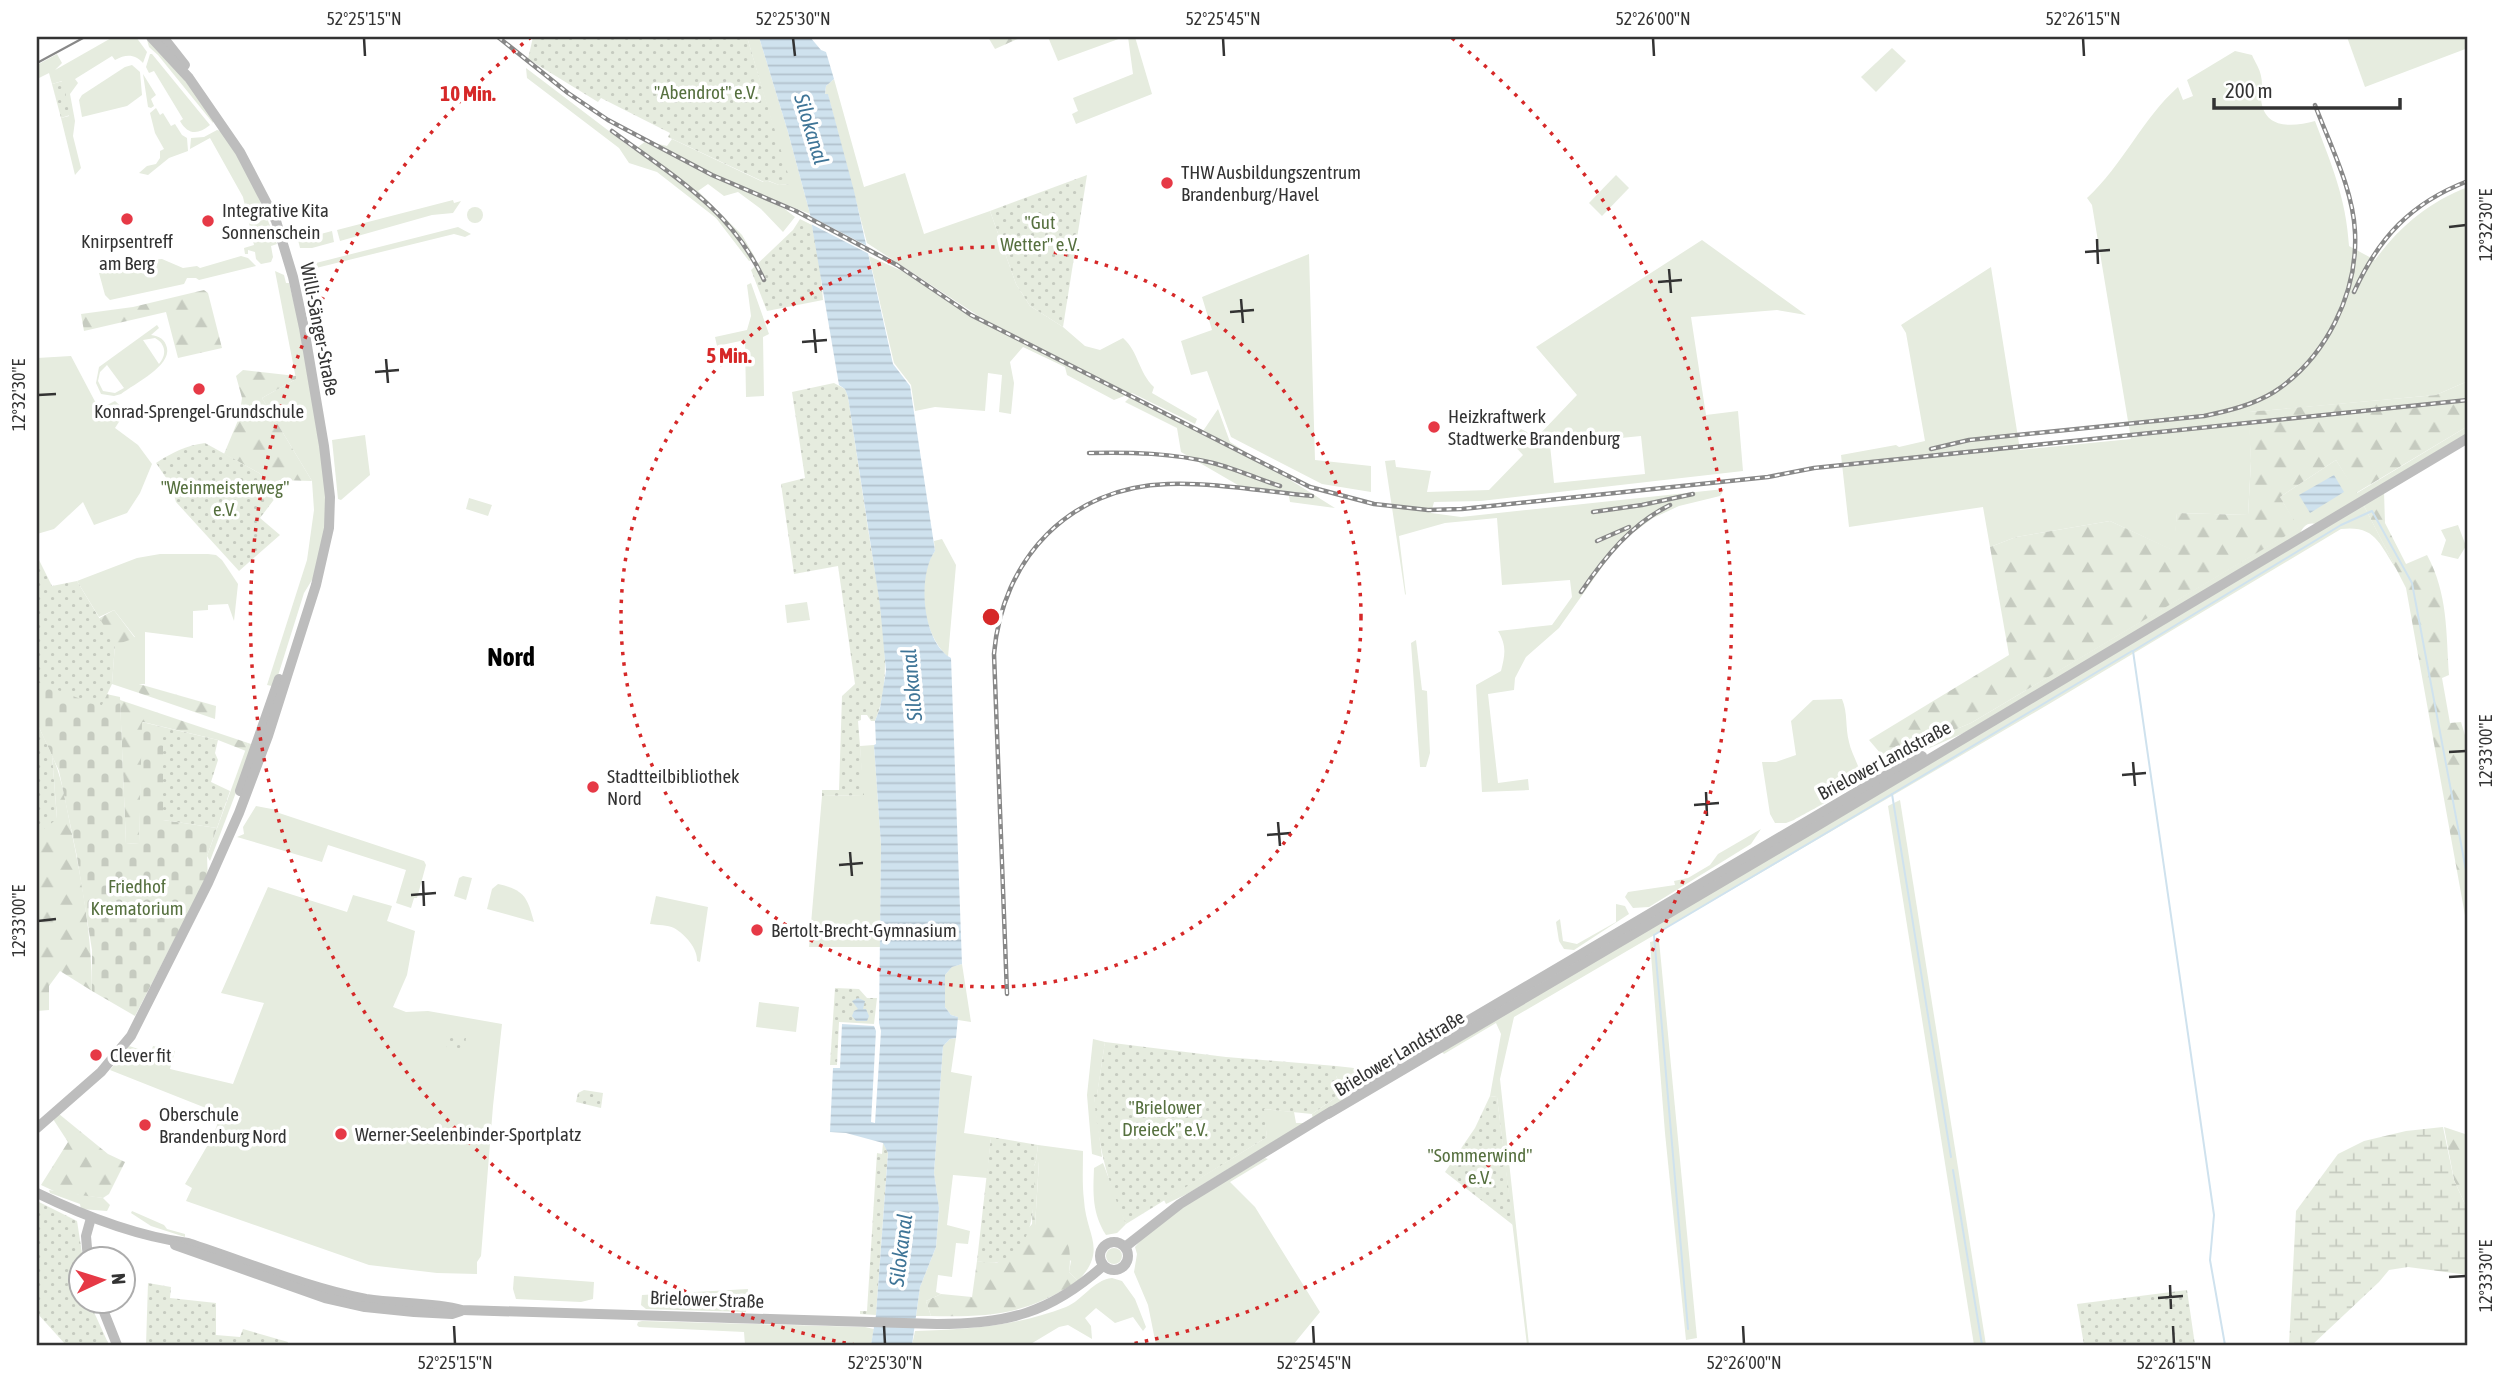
<svg xmlns="http://www.w3.org/2000/svg" width="2505" height="1382" font-family="'Asap Condensed',sans-serif">
<style>
.grass{fill:#e6ecdf;fill-rule:evenodd}
.forest{fill:url(#forest-firs)}
.wetland{fill:url(#wetland-marsh)}
.cemetery{fill:url(#cemetery-stones)}
.park{fill:url(#park-dots)}
.water{fill:url(#water-rules)}
.pier{fill:#fff}
.lines{fill:none;stroke-linecap:round;stroke-linejoin:round}
.stream{stroke:#cfe2ee;stroke-width:2}
.secondary{stroke:#bdbdbd;stroke-width:10}
.tram{stroke:#888;stroke-width:2}
.rail-casing{stroke:#888;stroke-width:4.5}
.rail{stroke:#fff;stroke-width:2;stroke-dasharray:5;stroke-linecap:butt}
.ticks{fill:none;stroke:#333;stroke-width:2.5}
.ring{fill:none;stroke:#d62828;stroke-width:3.5;stroke-dasharray:3.5 7}
.poi-dot{fill:#e63946;stroke:#fff;stroke-width:2.5}
.labels{text-anchor:middle;dominant-baseline:central;stroke-width:7;stroke-linejoin:round;paint-order:stroke}
.park-label{font-size:19px;fill:#56703f;stroke:#fff}
.poi-label{font-size:19px;fill:#333;stroke:#fff;text-anchor:start}
.street-label{font-size:19px;fill:#333;stroke:#fff}
.water-label{font-size:21px;font-style:italic;fill:#3f7597;stroke:#fff}
.district-label{font-size:26px;font-weight:bold;fill:#000;stroke:#fff}
.centre{fill:#d62828;stroke:#fff;stroke-width:3.5}
.ring-label{font-size:21px;text-anchor:middle;font-weight:bold;fill:#d62828;stroke:#fff;stroke-width:7;stroke-linejoin:round;paint-order:stroke}
.neatline{fill:none;stroke:#333;stroke-width:2.5}
.ticks-label{font-size:18px;text-anchor:middle;fill:#333}
</style>
<defs>
<pattern id="forest-firs" width="22" height="20" patternUnits="userSpaceOnUse" patternTransform="scale(1.75)"><rect width="22" height="20" fill="#e6ecdf"/><path d="M5 1l3.5 6h-7zM16 11l3.5 6h-7z" fill="#c6cbc0"/></pattern>
<pattern id="wetland-marsh" width="20" height="14" patternUnits="userSpaceOnUse" patternTransform="scale(1.75)"><rect width="20" height="14" fill="#e6ecdf"/><path d="M1 5h8M5 5V1M11 12h8M15 12V8" fill="none" stroke="#c6cbc0"/></pattern>
<pattern id="cemetery-stones" width="16" height="16" patternUnits="userSpaceOnUse" patternTransform="scale(1.75)"><rect width="16" height="16" fill="#e6ecdf"/><path d="M2 7V4a2 2 0 0 1 4 0v3zM10 15v-3a2 2 0 0 1 4 0v3z" fill="#c6cbc0"/></pattern>
<pattern id="park-dots" width="8" height="8" patternUnits="userSpaceOnUse" patternTransform="scale(1.75)"><rect width="8" height="8" fill="#e6ecdf"/><path d="M2 2h.1M6 6h.1" fill="none" stroke="#c6cbc0" stroke-width="1.8" stroke-linecap="round"/></pattern>
<pattern id="water-rules" width="6" height="5" patternUnits="userSpaceOnUse" patternTransform="scale(1.75)"><rect width="6" height="5" fill="#cfe2ee"/><path d="M0 2.5h6" fill="none" stroke="#b2c2cd"/></pattern>
</defs>
<rect width="100%" height="100%" fill="#fff"/>
<g class="grass">
<path d="M113,37h23l11,15 -4,11c-8,-9 -17,-9 -28,-3l-3,-4 -37,23 3,4 -8,11 5,27 -2,15 8,32 -6,7 -14,-57 8,-2 -7,-35 -10,3 -3,-11 -12,6v-14l20,-11 5,9 -7,7z"/>
<polygon points="747,37 759,37 788,132 810,214 772,199 795,217 783,232 761,209 738,192 724,196 708,184 698,191 742,235 756,259 749,261 716,218 657,172 629,163 619,148 527,78 526,68 634,150 646,141 667,146 672,139 763,182 768,181 779,185 790,184"/>
<polygon points="1048,37 1124,37 1058,61"/>
<polygon points="1128,37 1135,37 1152,94 1076,124 1072,114 1078,111 1073,98 1133,74"/>
<polygon points="2347,37 2468,37 2468,48 2365,87"/>
<polygon points="147,40 168,58 214,119 213,123 158,55 149,47"/>
<polygon points="1892,48 1906,61 1876,92 1861,77"/>
<path d="M2235,51l17,4c3,7 8,14 9,21 2,8 0,16 0,23 3,31 32,28 54,22 17,45 31,77 34,125l26,14c25,-34 54,-58 93,-73v194l-32,14 -187,17 2,49 -3,54 -71,-2 -3,38 -64,-30 -94,16 -26,10 -7,-40 -134,20 -8,-72 55,-10 3,2 26,-6 -19,-108 -5,-8 90,-58 29,183 111,-11 -39,-234 -5,-7c36,-33 55,-79 91,-111l5,13 10,-4 -6,-16z"/>
<path d="M150,54h2l58,71c-12,10 -22,10 -30,-4l3,-2 -29,-48 -5,2 -3,-6z"/>
<polygon points="132,65 140,72 142,95 127,106 82,117 79,100 82,95 125,67"/>
<polygon points="143,74 156,95 151,99 154,106 151,108 148,107"/>
<path d="M834,79l30,108 41,-14 19,61 66,-23 26,73 14,22 33,21 22,19 15,4 23,-12c16,14 15,34 31,49l-2,6 45,26 -2,5 -63,-31 -18,7 -47,-25 -2,-8 -42,-20 -13,15 4,21 -3,31 -12,-2 3,-37 -14,-2 -3,38 -50,-4 -20,4 -4,-26 -17,-22 -25,-107 33,15 69,45 35,18 -139,-91 -39,-148h-3l1,-9z"/>
<polygon points="156,108 160,115 163,113 171,126 175,124 182,135 187,138 188,151 169,158 148,175 139,173 147,166 156,164 160,158 160,151 164,149 155,133 150,113"/>
<path d="M217,130l4,1c25,35 41,72 56,113l-6,2 2,11 -2,5 -10,2 -5,-5 -1,-7 -7,-2v4h-3l-1,-6 10,-3 -11,-48 -33,-59 -20,11 1,-11 13,-1z"/>
<polygon points="1616,175 1629,188 1602,216 1589,203"/>
<polygon points="453,200 454,203 461,201 453,213 432,215 340,241 337,230"/>
<circle cx="475" cy="215" r="8"/>
<polygon points="458,227 471,234 465,237 454,234 304,271 305,267 312,264"/>
<polygon points="332,231 334,242 312,248 300,248 298,240"/>
<path d="M1702,240l104,75 -29,-5 -86,7 15,98 32,-4 5,60 -262,30 -47,1 -3,11 30,4 263,-28 -4,7 -41,10 -26,12 -34,25 -60,85 -33,29 -11,21 -1,12 -26,4 10,89 30,-4 1,11 -47,2 -6,-107 25,-14c4,-16 6,-25 -3,-40l54,-6 20,-28 -2,-17 -68,5 -5,-67 -52,5 -46,13 7,59 -1,-1 -20,-133 10,-1 1,7 35,4 -4,21 62,-2 34,-35 -13,-14 11,-12 16,8 40,-42 -41,-48zM1641,436l4,38 -91,9 -4,-38z"/>
<polygon points="1309,254 1315,460 1371,466 1371,492 1322,484 1231,437 1207,371 1191,375 1181,341 1212,330 1202,297"/>
<polygon points="241,256 248,258 256,266 199,280 196,278 187,278 184,284 110,300 105,295 99,273 116,269 120,271 147,263 149,260 162,259 183,268 197,266 200,268"/>
<polygon points="275,271 284,275 286,283 289,283 298,319 324,471 327,521 315,575 304,593 276,682 272,686 267,685 307,560 314,510 312,481 262,398 296,379"/>
<polygon points="751,283 769,334 763,337 764,396 746,397 745,340 717,346 715,337 747,330 751,316 747,285"/>
<path d="M157,325l2,3 -8,7c8,1 14,4 16,13 4,18 -33,36 -46,46l-7,2 -13,-2 -5,-11 3,-16zM155,338c11,6 12,17 4,26l-16,-24zM107,365l17,23 -9,5 -12,-2 -5,-10 2,-9z"/>
<polygon points="71,356 99,409 115,401 126,411 115,428 138,445 152,464 140,493 127,513 94,525 83,502 54,529 37,534 37,358"/>
<polygon points="1132,395 1203,431 1218,409 1230,442 1335,508 1290,502 1288,491 1243,488 1181,452 1177,428 1125,402"/>
<path d="M2468,426v7l-151,91c-11,-2 -13,2 -18,11l-333,197 -66,29h-18l2,-5 20,-5 67,-28 327,-195 -18,-31 56,-37 21,33z"/>
<polygon points="365,435 370,475 341,500 338,499 332,440"/>
<polygon points="469,498 492,505 488,516 466,509"/>
<path d="M2363,504l34,66c-18,-26 -21,-45 -56,-41l-292,175 -535,313 -14,62 29,266h-2l-30,-248 -7,-1 11,-62 -5,-11 -52,31 -2,-2z"/>
<polygon points="2458,525 2466,546 2458,559 2441,555 2446,540 2441,530"/>
<path d="M942,539l14,26 -8,92c-26,-24 -33,-78 -13,-106l-1,-10z"/>
<polygon points="160,554 208,554 216,555 222,560 238,584 234,621 228,604 208,605 208,610 193,611 193,638 145,632 145,684 139,684 139,693 112,684 115,644 135,637 114,610 99,617 77,581 137,558"/>
<polygon points="807,602 810,620 787,623 785,605"/>
<polygon points="1416,640 1422,690 1427,691 1430,753 1426,767 1420,767 1411,643"/>
<path d="M1842,699c6,14 3,28 7,43 2,10 9,21 11,31 1,13 -54,40 -66,47l-8,3h-11l-5,-9 -8,-52h14l20,-7 -5,-34 22,-21z"/>
<polygon points="248,743 254,745 210,861 207,856"/>
<polygon points="874,745 881,845 880,947 809,947 822,796 863,795 860,746"/>
<polygon points="1900,800 1986,1345 1974,1345 1888,806"/>
<polygon points="256,806 277,810 279,813 424,861 426,865 417,898 414,898 411,908 396,903 406,870 328,845 322,862 237,837 244,834 243,827"/>
<polygon points="1761,829 1751,844 1649,907 1633,908 1625,897 1628,892 1675,885 1674,881 1688,878 1710,865 1718,854"/>
<polygon points="463,876 472,878 466,900 454,896 459,878"/>
<path d="M498,884c27,6 29,13 36,38l-47,-13 5,-20z"/>
<polygon points="268,887 347,912 353,895 392,906 387,921 415,931 407,975 393,1007 406,1012 428,1011 502,1024 493,1106 481,1256 477,1262 477,1274 437,1273 369,1265 186,1201 192,1188 185,1184 213,1136 221,1114 110,1070 129,1046 151,1053 153,1046 175,1051 170,1069 233,1084 264,1003 221,993"/>
<path d="M656,896l52,11 -8,55 -3,-1c1,-12 -12,-27 -23,-33 -6,-3 -16,-3 -24,-4z"/>
<polygon points="1616,904 1625,906 1629,914 1574,950 1564,949 1559,941 1556,922 1560,919 1563,941 1577,944 1616,922"/>
<polygon points="1659,940 1697,1338 1686,1340 1665,1133 1650,942"/>
<polygon points="962,964 971,1022 958,1020 958,1017 951,1015 945,1007 945,975 952,967"/>
<polygon points="759,1002 799,1007 796,1032 756,1027"/>
<polygon points="956,1038 951,1072 972,1076 964,1133 991,1137 987,1178 953,1175 947,1225 970,1231 968,1244 956,1243 952,1277 938,1275 936,1292 941,1294 926,1301 931,1316 916,1316 920,1287 936,1247 939,1209 934,1173 943,1046 950,1039"/>
<polygon points="1093,1039 1105,1042 1097,1095 1094,1095 1102,1157 1092,1154 1087,1095"/>
<polygon points="1336,1066 1354,1068 1360,1081 1344,1100 1313,1120 1312,1114 1344,1092 1336,1076"/>
<polygon points="1263,1109 1294,1112 1296,1123 1304,1123 1187,1194 1166,1204 1164,1200 1267,1137"/>
<path d="M1038,1145l45,6c0,16 -1,33 1,49 2,36 24,49 -6,81l-9,-9 2,-11 -36,-35 4,-64 -3,-1z"/>
<path d="M1265,1158l3,1 -38,23 25,25 65,105 -27,33h-137l-8,-40 -14,-33 3,-18 -2,-7c33,-40 86,-63 130,-89z"/>
<path d="M1103,1163l23,61 -9,9 -11,2c-14,-22 -13,-42 -12,-67z"/>
<polygon points="49,1190 103,1198 110,1205 107,1211 81,1209 80,1204 50,1193"/>
<polygon points="132,1211 164,1225 167,1229 185,1234 185,1237 151,1226 131,1213"/>
<circle cx="1114" cy="1256" r="8"/>
<polygon points="514,1276 594,1282 593,1299 581,1302 516,1299 513,1289"/>
<path d="M1112,1278l10,3 13,18 11,28 -3,4 -10,-14 -18,6 -19,-15 -11,10 6,8 1,13 -24,-14 -9,2 -30,18h-117l3,-14c51,-1 102,-5 151,-24 17,-7 27,-27 46,-29z"/>
<polygon points="748,1289 746,1312 646,1309 641,1305 642,1295"/>
<polygon points="642,1321 865,1327 874,1329 871,1345 745,1345 744,1332 639,1327 637,1325 638,1322"/>
</g>
<g class="forest">
<polygon points="988,37 1022,37 995,49"/>
<polygon points="204,290 208,293 222,348 178,358 166,312 84,331 81,314 133,307"/>
<polygon points="243,370 296,376 296,379 262,398 312,481 279,480 279,493 259,473 224,454 239,418 242,398 236,376"/>
<polygon points="2468,381 2468,426 2356,493 2336,460 2280,497 2299,528 1971,723 1904,751 1881,754 1869,740 2009,655 1990,547 2016,537 2110,521 2173,550 2177,513 2248,515 2251,461 2248,412 2436,395"/>
<path d="M2384,492l1,31 21,41 21,-9c21,39 19,77 22,120l-7,3 8,45 11,-1 7,23v187l-62,-344 -43,-84z"/>
<polygon points="114,610 135,638 104,649 89,624"/>
<polygon points="139,684 216,706 215,719 139,693"/>
<polygon points="120,700 248,743 246,751 218,740 143,722 139,843 126,844"/>
<path d="M52,755c10,23 14,49 19,74 11,53 21,107 21,162l-32,-20 -11,15v24l-12,1v-189l20,-4z"/>
<polygon points="59,1114 108,1154 125,1162 109,1194 103,1198 56,1192 41,1185 68,1142 53,1119"/>
<polygon points="2444,1127 2468,1135 2468,1211 2454,1180"/>
<path d="M1036,1161h3l-4,65c7,1 17,1 23,4 13,7 13,29 11,42l9,9c-52,34 -87,36 -147,35l-5,-15 15,-7 31,3 5,-36 20,2 35,-39 2,-58z"/>
</g>
<polygon class="wetland" points="2443,1127 2454,1180 2468,1211 2468,1275 2408,1267 2389,1270 2379,1282 2312,1345 2289,1345 2296,1211 2338,1154 2364,1141 2406,1131"/>
<polygon class="cemetery" points="37,679 120,697 126,844 139,843 142,722 163,727 163,820 217,828 207,856 208,883 198,894 135,1016 92,991 92,950 77,857 59,771 37,723"/>
<g class="park">
<polygon points="533,37 747,37 791,184 779,185 769,181 764,182 668,137 670,133 601,98 598,102 528,59"/>
<polygon points="63,81 70,115 61,118 52,84"/>
<polygon points="1087,175 1063,327 1030,306 1016,284 990,211"/>
<polygon points="800,219 812,225 820,268 823,300 767,311 751,270 793,230"/>
<path d="M834,383l11,6 3,8c7,46 14,92 21,138 8,53 28,136 6,186h-4l-4,-6h-6v5l-3,1 6,74 -42,1v-6h17l3,-94 13,-12 -17,-118 -44,8 -13,-90 24,-6 -13,-86z"/>
<path d="M205,443l54,30 20,20 -19,25 20,17 -41,36 -63,-69 -5,-17 -15,-22c17,-11 29,-17 49,-20z"/>
<polygon points="37,556 52,586 77,581 115,644 112,684 101,707 37,682"/>
<polygon points="37,723 52,755 57,819 37,834"/>
<polygon points="163,727 218,740 215,753 218,760 211,782 230,791 217,828 163,820"/>
<polygon points="835,988 859,989 867,998 877,998 874,1024 839,1022 837,1065 830,1065"/>
<polygon points="447,1036 466,1038 465,1045 470,1046 469,1052 446,1049"/>
<path d="M1105,1042l121,15 110,9v10l8,16 -32,22 -48,-5 3,28 -141,87c-20,-45 -28,-80 -32,-129l3,-1z"/>
<polygon points="584,1090 603,1093 601,1108 576,1102 578,1093"/>
<polygon points="1490,1096 1497,1097 1513,1225 1445,1172 1475,1128"/>
<path d="M991,1137l47,8 -2,16 -2,5c0,34 4,82 -36,96 -6,2 -15,0 -21,-1z"/>
<polygon points="883,1143 888,1152 876,1315 860,1314 860,1311 867,1311 877,1153 882,1154"/>
<polygon points="37,1201 77,1221 83,1259 80,1260 80,1302 95,1302 98,1307 93,1310 109,1345 66,1345 37,1313"/>
<polygon points="148,1283 171,1287 170,1298 216,1303 216,1335 240,1337 243,1329 288,1342 287,1345 146,1345"/>
<polygon points="2187,1290 2195,1345 2084,1345 2077,1304"/>
</g>
<g class="water">
<path d="M759,37h51l11,13 5,2 8,27 -8,7 -1,8h3l26,97 39,173 17,22 25,165c-18,25 -13,91 16,107l11,306 -10,3 -7,8v32l6,8 7,2 -2,21 -6,1 -7,7 -9,127 5,35 -3,39 -16,40 -8,58h-41l5,-30 12,-162 -5,-10 -37,-10 -16,-1 3,-64h7l2,-44 32,2 2,5 -5,91 4,1 6,-92 -2,-8 2,-178 -7,-100 2,-1 -1,-23 5,-13 6,-37 -6,-66 -32,-208 -3,-8 -6,-4 -29,-171 -22,-82z"/>
<polygon points="2334,475 2344,492 2310,513 2299,495"/>
<polygon points="858,998 865,1001 863,1009 866,1009 869,1016 867,1021 856,1021 852,1016 854,1011 858,1009 852,1001"/>
</g>
<polygon class="pier" points="806,214 871,248 873,256 807,222"/>
<g class="lines">
<g class="stream">
<polyline points="1951,1157 1892,794 2132,651"/>
<polyline points="1953,1170 1982,1345"/>
<polyline points="1688,1329 1654,935 1892,794"/>
<polyline points="2225,1345 2210,1260 2214,1215 2133,651 2341,525 2372,511 2412,583 2468,881"/>
</g>
<g class="secondary">
<polyline points="163,37 185,65"/>
<polyline points="240,791 279,679"/>
<polyline points="1355,1093 1391,1066 1872,783 1922,756"/>
<polyline points="1328,1114 1822,823 2468,438"/>
<polyline points="37,1128 101,1072 131,1036 208,883 239,813 268,736 316,585 329,528 330,497 324,446 304,328 293,277 276,221 240,152 189,78 151,37"/>
<path d="M37,1193c47,23 99,43 151,50 59,19 117,44 178,56 32,5 65,3 96,11l475,14c71,0 113,-11 166,-58"/>
<circle cx="1114" cy="1256" r="14"/>
<polyline points="175,1245 325,1298 365,1307 414,1312 452,1314 461,1311"/>
<polyline points="1125,1247 1180,1204 1332,1111"/>
<polyline points="88,1260 86,1236 91,1218"/>
<polyline points="100,1302 117,1345"/>
</g>
<polyline class="tram" points="37,63 85,37"/>
<g class="rail-casing">
<g id="rail">
<polyline points="498,37 568,93 608,120 712,175 796,211 897,265 971,315 1310,487 1374,504 1428,510 1462,509 1768,477 1814,468 2468,400"/>
<path d="M612,131c61,45 119,78 152,149"/>
<path d="M2354,292c25,-55 57,-89 114,-111"/>
<path d="M1931,449l38,-9 235,-24c24,-5 49,-11 70,-24 52,-34 84,-99 81,-160 -2,-43 -25,-87 -40,-127"/>
<path d="M1089,453c43,-1 83,0 124,10 23,6 45,16 67,23"/>
<polyline points="1593,512 1642,505 1693,494"/>
<polyline points="1597,541 1629,527"/>
<path d="M1581,592c24,-35 50,-68 89,-87"/>
<path d="M1007,994l-13,-340c8,-95 75,-167 174,-170 44,-2 99,8 144,12"/>
</g>
</g>
<use href="#rail" class="rail"/>
</g>
<path class="ticks" d="M364,38l1,18M793,38l2,18M1223,38l1,18M1653,38l1,18M2083,38l1,18M2449,227l17,-2M2097,239l1,25M2085,252l25,-2M1669,269l2,24M1658,282l24,-2M1241,299l2,24M1230,312l24,-2M814,329l2,24M802,342l25,-2M386,359l2,24M375,372l24,-2M38,395l18,-1M2449,752l17,-1M2133,762l2,24M2122,775l24,-2M1706,792l1,24M1694,805l25,-2M1278,822l2,24M1267,835l24,-2M850,852l2,24M839,865l24,-2M423,881l1,25M411,895l25,-2M38,921l18,-2M2449,1277l17,-1M2170,1285l1,24M2158,1298l25,-2M454,1326l1,18M884,1326l1,18M1313,1326l1,18M1743,1326l1,18M2173,1326l1,18"/>
<g class="ring">
<circle cx="991" cy="617" r="370"/>
<path d="M856 1345A740 740 0 0 1 530 38M1452 38A740 740 0 0 1 1126 1345"/>
</g>
<g class="poi-dot">
<circle cx="1167" cy="183" r="7"/>
<circle cx="127" cy="219" r="7"/>
<circle cx="208" cy="221" r="7"/>
<circle cx="199" cy="389" r="7"/>
<circle cx="1434" cy="427" r="7"/>
<circle cx="593" cy="787" r="7"/>
<circle cx="757" cy="930" r="7"/>
<circle cx="96" cy="1055" r="7"/>
<circle cx="145" cy="1125" r="7"/>
<circle cx="341" cy="1134" r="7"/>
</g>
<g class="labels">
<g class="park-label">
<text x="706" y="92">"Abendrot" e.V.</text>
<text x="1040" y="222">"Gut<tspan x="1040" dy="22">Wetter" e.V.</tspan></text>
<text x="225" y="487">"Weinmeisterweg"<tspan x="225" dy="22">e.V.</tspan></text>
<text x="137" y="886">Friedhof<tspan x="137" dy="22">Krematorium</tspan></text>
<text x="1165" y="1107">"Brielower<tspan x="1165" dy="22">Dreieck" e.V.</tspan></text>
<text x="1480" y="1155">"Sommerwind"<tspan x="1480" dy="22">e.V.</tspan></text>
</g>
<g class="poi-label">
<text x="1181" y="172">THW Ausbildungszentrum<tspan x="1181" dy="22">Brandenburg/Havel</tspan></text>
<text x="222" y="210">Integrative Kita<tspan x="222" dy="22">Sonnenschein</tspan></text>
<text x="127" y="241" text-anchor="middle">Knirpsentreff<tspan x="127" dy="22">am Berg</tspan></text>
<text x="199" y="411" text-anchor="middle">Konrad-Sprengel-Grundschule</text>
<text x="1448" y="416">Heizkraftwerk<tspan x="1448" dy="22">Stadtwerke Brandenburg</tspan></text>
<text x="607" y="776">Stadtteilbibliothek<tspan x="607" dy="22">Nord</tspan></text>
<text x="771" y="930">Bertolt-Brecht-Gymnasium</text>
<text x="110" y="1055">Clever fit</text>
<text x="159" y="1114">Oberschule<tspan x="159" dy="22">Brandenburg Nord</tspan></text>
<text x="355" y="1134">Werner-Seelenbinder-Sportplatz</text>
</g>
<g class="street-label">
<text transform="translate(320 329) rotate(79)">Willi-Sänger-Straße</text>
<text transform="translate(1884 760) rotate(-28)">Brielower Landstraße</text>
<text transform="translate(1399 1053) rotate(-31)">Brielower Landstraße</text>
<text transform="translate(707 1299) rotate(2)">Brielower Straße</text>
</g>
<g class="water-label">
<text transform="translate(812 129) rotate(73)">Silokanal</text>
<text transform="translate(911 685) rotate(-95)">Silokanal</text>
<text transform="translate(900 1250) rotate(-83)">Silokanal</text>
</g>
<g class="district-label">
<text x="511" y="657">Nord</text>
</g>
</g>
<circle cx="991" cy="617" r="10" class="centre"/>
<g class="ring-label">
<text x="468" y="101">10 Min.</text>
<text x="729" y="363">5 Min.</text>
</g>
<rect width="2505" height="1382" fill="none" stroke="#ffffff" stroke-width="77"/>
<g transform="translate(102 1280) rotate(86)"><circle r="33" fill="#ffffff" stroke="#adadad" stroke-width="2"/>
<path d="M0-5L12 26L0 18L-12 26Z" fill="#e63946"/>
<text y="-10" font-size="19" font-weight="bold" text-anchor="middle" fill="#333333">N</text>
</g>
<path d="M2214 98v10h186v-10" fill="none" stroke="#333333" stroke-width="3.5"/>
<text x="2225" y="98" font-size="21" fill="#333333" stroke="#ffffff" stroke-width="5" paint-order="stroke">200 m</text>
<rect x="38" y="38" width="2428" height="1306" class="neatline"/>
<g class="ticks-label">
<text x="364" y="25">52°25'15"N</text>
<text x="793" y="25">52°25'30"N</text>
<text x="1223" y="25">52°25'45"N</text>
<text x="1653" y="25">52°26'00"N</text>
<text x="2083" y="25">52°26'15"N</text>
<text transform="translate(2486 225) rotate(-90)" y="6">12°32'30"E</text>
<text transform="translate(19 395) rotate(-90)" y="6">12°32'30"E</text>
<text transform="translate(2486 751) rotate(-90)" y="6">12°33'00"E</text>
<text transform="translate(19 921) rotate(-90)" y="6">12°33'00"E</text>
<text transform="translate(2486 1276) rotate(-90)" y="6">12°33'30"E</text>
<text x="455" y="1369">52°25'15"N</text>
<text x="885" y="1369">52°25'30"N</text>
<text x="1314" y="1369">52°25'45"N</text>
<text x="1744" y="1369">52°26'00"N</text>
<text x="2174" y="1369">52°26'15"N</text>
</g>
</svg>
